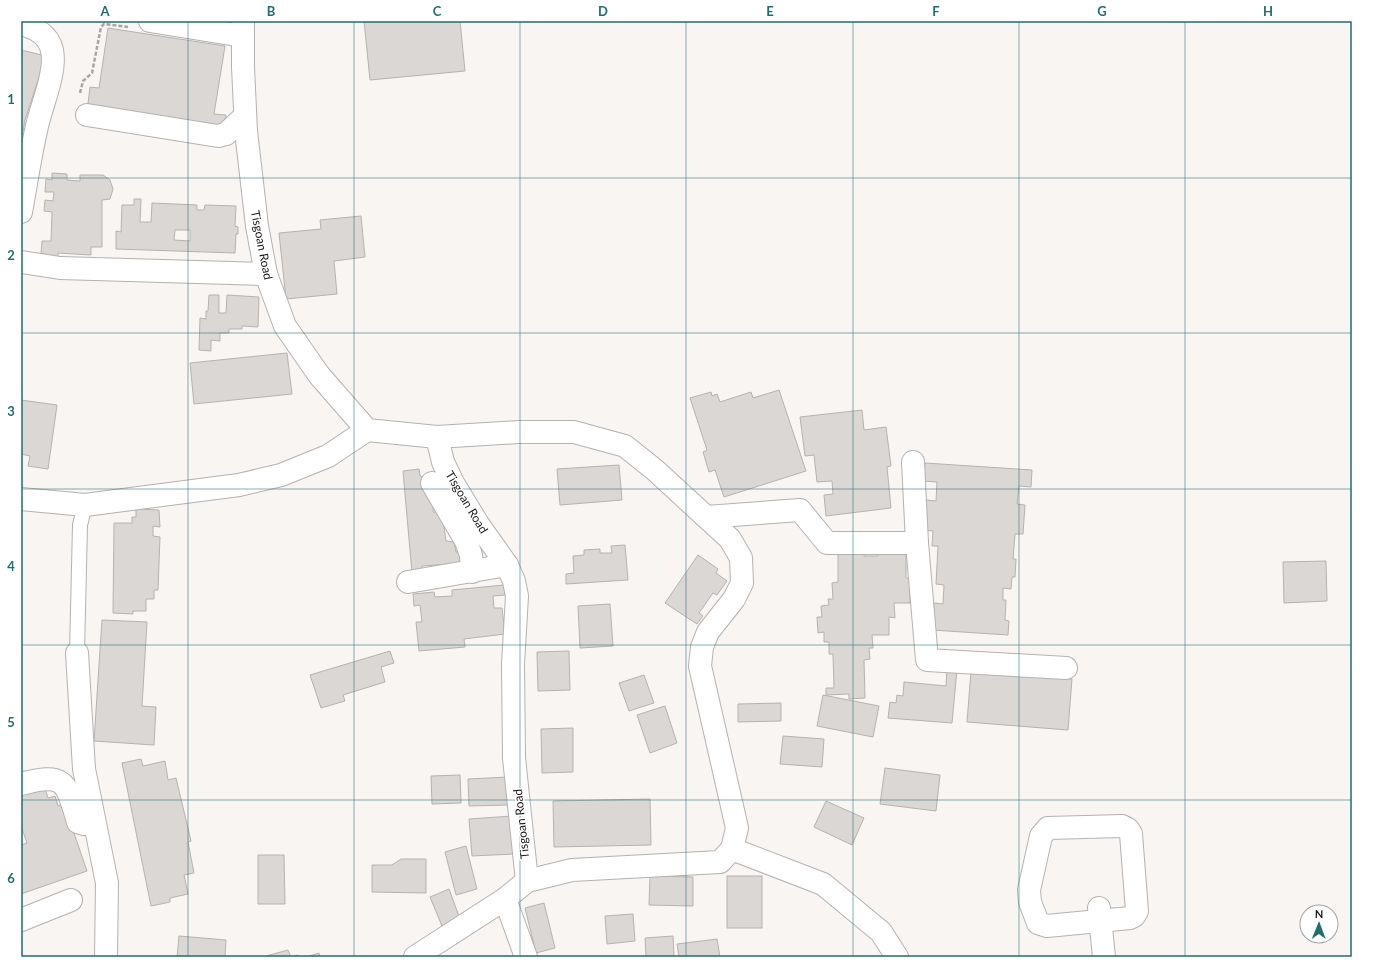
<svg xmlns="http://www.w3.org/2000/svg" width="1373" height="978" font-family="Lato,sans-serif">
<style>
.building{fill:#dad7d4;stroke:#b5b2af;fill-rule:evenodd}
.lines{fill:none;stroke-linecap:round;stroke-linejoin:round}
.service-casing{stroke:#b5b1af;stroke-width:16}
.minor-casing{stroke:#b5b1af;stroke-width:24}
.path{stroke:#a8a5a4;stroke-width:2.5;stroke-dasharray:4 2;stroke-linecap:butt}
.service{stroke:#fff;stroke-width:14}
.minor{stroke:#fff;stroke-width:22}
.grid{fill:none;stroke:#226d72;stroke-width:1;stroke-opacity:0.55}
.labels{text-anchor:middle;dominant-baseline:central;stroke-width:3;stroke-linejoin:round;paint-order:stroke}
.street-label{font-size:12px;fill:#191716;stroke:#fff}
.neatline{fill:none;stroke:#226d72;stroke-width:1.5}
.grid-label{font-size:13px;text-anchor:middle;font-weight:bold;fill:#226d72}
</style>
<rect width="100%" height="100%" fill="#f9f5f3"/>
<g class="building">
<polygon points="364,21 460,21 465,71 370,80"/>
<polygon points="108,28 225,46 214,114 226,115 223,133 87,112 90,87 99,88"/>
<polygon points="21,50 46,56 25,120 21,144"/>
<polygon points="52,173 67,174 67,180 80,181 80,175 103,175 110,180 113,189 110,199 102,200 102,247 91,247 91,255 58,253 58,261 45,260 45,254 41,254 42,241 51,241 52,212 44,211 45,200 53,201 54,192 45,192 46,179 52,180"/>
<path d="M134,199h7l-1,23h11l1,-19 45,2v5h7l1,-5 31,1 -1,20 3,1v7h-2l-1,19 -119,-4v-18l5,1 1,-27h12zM175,230h15v11l-16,-1z"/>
<polygon points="361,216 365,257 334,261 337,294 286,299 279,233 321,229 320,220"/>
<polygon points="209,295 219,295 219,313 226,313 227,295 259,297 258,327 242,326 242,329 229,329 229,333 220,333 220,341 211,340 211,351 199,350 200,318 206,319 206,311 208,311"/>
<polygon points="287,353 292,394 194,404 190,363"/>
<polygon points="779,390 806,471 724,497 715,470 709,472 703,452 707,450 690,398 711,392 712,396 717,394 720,402 751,392 753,398"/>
<polygon points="21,400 57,405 48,469 28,466 30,456 21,454"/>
<polygon points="862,410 864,430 886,427 891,466 887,467 891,508 826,516 824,495 833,494 832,481 817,482 814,455 805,456 800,417"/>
<polygon points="925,463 1032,470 1031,487 1019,486 1017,504 1025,505 1023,534 1015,534 1013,559 1016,559 1015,577 1012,577 1011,589 1003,588 1003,600 1006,600 1005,620 1009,621 1008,635 932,630 934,603 943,604 944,585 936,584 938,546 932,546 933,531 924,530 926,500 936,501 937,482 923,481"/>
<polygon points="619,465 622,500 560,505 557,469"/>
<polygon points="419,469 420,475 434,493 433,512 442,512 446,541 454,542 456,552 463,552 465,563 422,566 422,573 412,573 403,471"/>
<polygon points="136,509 159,510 160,527 153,526 153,536 160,537 158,590 154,590 154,599 146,599 146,611 133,611 133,614 113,613 114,523 132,523 132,517 136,517"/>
<polygon points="625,545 628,580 566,584 566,574 574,573 573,556 584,555 584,550 600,549 600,553 612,553 611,546"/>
<polygon points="906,548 906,578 910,579 910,603 894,603 895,618 889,617 889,635 872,635 873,648 869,648 870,659 864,660 865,698 849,699 849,694 826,695 826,688 834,688 833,654 829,654 829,642 824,642 824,632 818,633 817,617 822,617 821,606 829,605 828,599 833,599 832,583 838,582 838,552 864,552 864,556 878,556 878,549"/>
<polygon points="698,555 718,569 716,573 727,581 717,595 713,593 699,613 703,616 697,624 665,603"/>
<polygon points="1326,561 1327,601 1284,603 1283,562"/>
<polygon points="504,585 505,595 493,596 494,608 502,608 505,634 464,639 465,647 419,651 416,622 422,622 420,605 414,606 413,594 434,592 435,597 452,596 452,590"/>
<polygon points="610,604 613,646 580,648 578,606"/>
<polygon points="102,620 147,622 142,706 156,707 154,745 94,741"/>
<polygon points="390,651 394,663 381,667 385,682 343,695 345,701 321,708 310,675"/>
<polygon points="569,651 570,690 538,691 537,652"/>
<polygon points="947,668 957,669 952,723 888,718 890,702 896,703 897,695 903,696 904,682 946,686"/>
<polygon points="971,671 1072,679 1068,730 967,722"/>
<polygon points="644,675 654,703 629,711 619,683"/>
<polygon points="823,695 879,706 873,737 817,726"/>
<polygon points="781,703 781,721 738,722 738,704"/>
<polygon points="665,706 677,743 650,753 637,715"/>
<polygon points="573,728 573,772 542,773 541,729"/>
<polygon points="783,736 824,739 822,767 780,764"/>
<polygon points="141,759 143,766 165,761 168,780 176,778 191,841 188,842 194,873 184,875 188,894 170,898 170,902 151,906 122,763"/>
<polygon points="885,768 940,775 936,811 880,804"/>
<polygon points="460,775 461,803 432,804 431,776"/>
<polygon points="508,777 509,805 469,806 468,779"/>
<polygon points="44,785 48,798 55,796 58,806 64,804 87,871 21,894 21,845 27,843 21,826 21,793"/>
<polygon points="650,799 651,845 554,847 553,801"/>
<polygon points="826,801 864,818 852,845 814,827"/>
<polygon points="512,816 514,854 472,856 469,819"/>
<polygon points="466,846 477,889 456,895 445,852"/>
<polygon points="258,855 284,855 285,904 258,904"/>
<polygon points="401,859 426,859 426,893 372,892 372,865 392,865"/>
<polygon points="650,876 693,877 693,906 649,905"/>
<rect x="727" y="876" width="35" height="52"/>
<polygon points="449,889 460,919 442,926 430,897"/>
<polygon points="544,903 555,948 536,953 525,908"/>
<polygon points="633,914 635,941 607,944 605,916"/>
<polygon points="179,936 226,940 225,957 177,957"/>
<polygon points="673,936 674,957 646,957 645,938"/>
<polygon points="717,939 720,957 679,957 677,944"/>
<polygon points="288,950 291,957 298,955 299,957 266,957 266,956"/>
<polygon points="319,953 320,957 306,957"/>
</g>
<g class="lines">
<g class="service-casing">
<polyline id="service" points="77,653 80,525 85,505"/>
</g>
<g class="minor-casing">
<g id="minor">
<polyline points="150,21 243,36"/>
<polyline points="243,21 243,67 246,131 257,226 266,274 285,326 319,375 367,430 437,437 519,432 574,432 625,446 655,470 730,539 741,558 742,583 734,599 708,632 702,647 700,666 737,828 732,849 720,862 572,870 527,881 505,899 415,957"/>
<path d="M21,24c14,4 27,10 31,26 5,23 -12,58 -16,81 -6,26 -10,54 -15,81"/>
<polyline points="87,115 218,136 226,134 245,116"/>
<polyline points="21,262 60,268 266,274"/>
<polyline points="437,437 443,462 453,483 478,524 507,565 514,581 517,596 513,664 514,758 527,881"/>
<polyline points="913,462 917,543"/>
<polyline points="432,483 466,541 471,555 472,572"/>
<polyline points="21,499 85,505 239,485 281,475 328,456 367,430"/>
<polyline points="706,517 800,510 827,543 917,543 927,660 1066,668"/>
<polyline points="408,582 507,565"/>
<polyline points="77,653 84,769 107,883 106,957"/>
<path d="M21,784c45,-12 45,-2 57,38l6,2 10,-4"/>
<polygon points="1122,826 1128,829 1131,834 1137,911 1134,916 1130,918 1047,926 1038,923 1030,902 1029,890 1041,836 1048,828"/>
<polyline points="732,849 823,884 881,932 897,957"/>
<polyline points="505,899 526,957"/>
<polyline points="1099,908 1104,957"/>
<polyline points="21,920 71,900"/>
</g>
</g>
<polyline class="path" points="80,93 83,81 92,73 101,27 104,24 128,27"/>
<use href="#service" class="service"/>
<use href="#minor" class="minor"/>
</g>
<path class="grid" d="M188,21v936M354,21v936M520,21v936M686,21v936M853,21v936M1019,21v936M1185,21v936M21,178h1331M21,333h1331M21,489h1331M21,645h1331M21,800h1331"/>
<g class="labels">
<g class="street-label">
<text transform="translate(262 245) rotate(79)">Tisgoan Road</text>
<text transform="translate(467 502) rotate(59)">Tisgoan Road</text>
<text transform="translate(521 824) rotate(-96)">Tisgoan Road</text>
</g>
</g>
<rect width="1373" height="978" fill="none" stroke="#ffffff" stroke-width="44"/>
<g transform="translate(1319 924) rotate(1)"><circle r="19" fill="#ffffff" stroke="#a3a2a2"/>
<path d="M0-3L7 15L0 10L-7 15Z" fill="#226d72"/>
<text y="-6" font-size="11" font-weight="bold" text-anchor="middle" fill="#191716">N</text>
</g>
<rect x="22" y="22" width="1329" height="934" class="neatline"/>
<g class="grid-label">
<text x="105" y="16">A</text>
<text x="271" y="16">B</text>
<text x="437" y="16">C</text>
<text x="603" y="16">D</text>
<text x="770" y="16">E</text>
<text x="936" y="16">F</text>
<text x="1102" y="16">G</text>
<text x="1268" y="16">H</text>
<text x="11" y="104">1</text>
<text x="11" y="260">2</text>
<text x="11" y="416">3</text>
<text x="11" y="571">4</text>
<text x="11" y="727">5</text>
<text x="11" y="883">6</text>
</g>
</svg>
